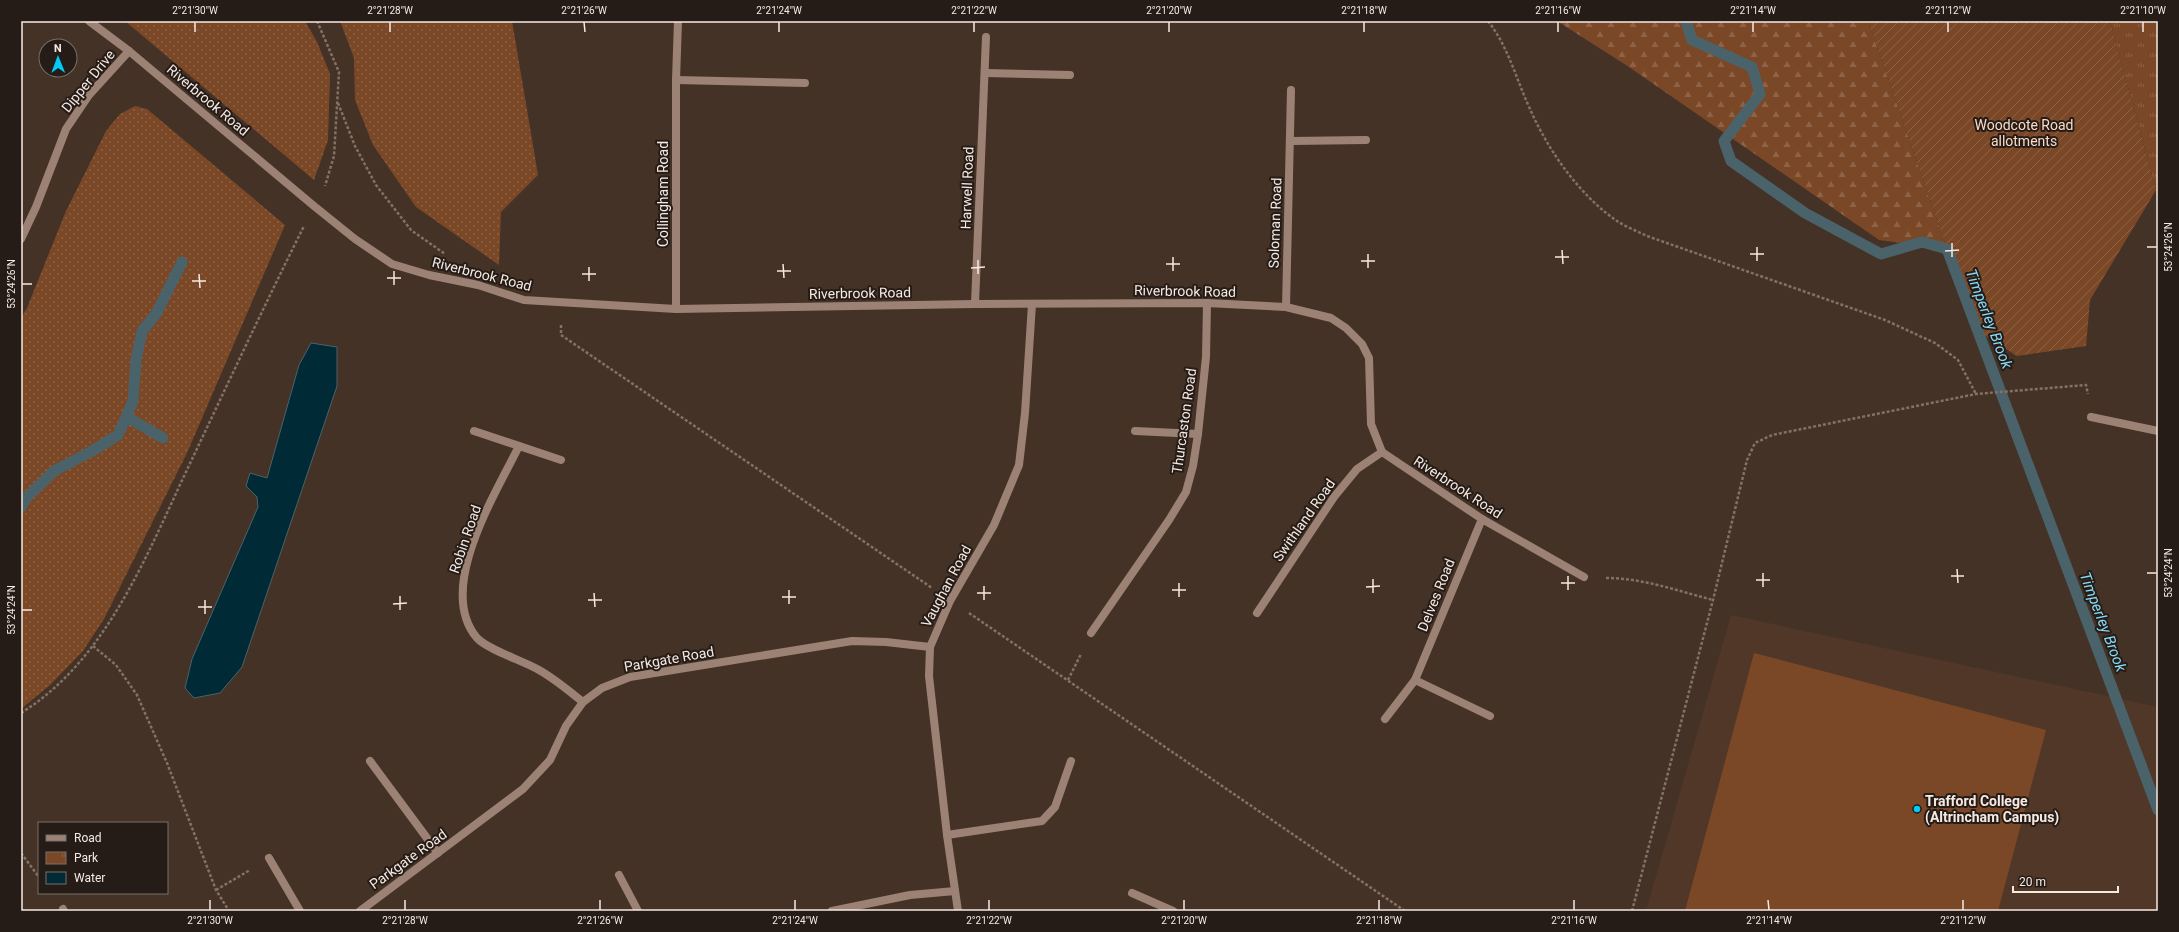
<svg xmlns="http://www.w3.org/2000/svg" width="2179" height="932" font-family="Roboto,sans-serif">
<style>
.built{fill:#503727}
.grass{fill:url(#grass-dots)}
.forest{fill:url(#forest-firs)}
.park{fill:url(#park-tufts)}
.garden{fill:url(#garden-furrows)}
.pitch{fill:#7b4827}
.water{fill:#002a36;stroke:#4a636a}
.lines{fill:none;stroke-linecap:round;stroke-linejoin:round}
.stream{stroke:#4a636a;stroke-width:11}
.path{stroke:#827167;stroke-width:2.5;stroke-dasharray:3 2;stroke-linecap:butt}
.service{stroke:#9c8274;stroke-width:8}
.minor{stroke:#9c8274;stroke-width:8}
.ticks{fill:none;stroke:#f6e9e2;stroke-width:1.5}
.poi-dot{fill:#01cbf9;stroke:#251c17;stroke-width:1.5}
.labels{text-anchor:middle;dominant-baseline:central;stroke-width:4;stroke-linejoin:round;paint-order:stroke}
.street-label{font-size:14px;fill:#f6e9e2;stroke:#251c17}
.park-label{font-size:14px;fill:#fbdac6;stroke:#251c17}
.poi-label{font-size:14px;font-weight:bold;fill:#f6e9e2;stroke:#251c17;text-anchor:start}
.water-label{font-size:15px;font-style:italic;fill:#86dbf8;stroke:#251c17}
.neatline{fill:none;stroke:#f6e9e2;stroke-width:1.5}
.ticks-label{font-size:10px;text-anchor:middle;fill:#f6e9e2}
</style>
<defs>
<pattern id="grass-dots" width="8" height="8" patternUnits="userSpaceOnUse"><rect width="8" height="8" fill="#7b4827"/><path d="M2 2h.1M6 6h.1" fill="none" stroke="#8e6246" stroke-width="1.8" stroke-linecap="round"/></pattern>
<pattern id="forest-firs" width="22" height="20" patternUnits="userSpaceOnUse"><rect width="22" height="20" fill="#7b4827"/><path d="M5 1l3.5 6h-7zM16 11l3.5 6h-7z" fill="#8e6246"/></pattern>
<pattern id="park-tufts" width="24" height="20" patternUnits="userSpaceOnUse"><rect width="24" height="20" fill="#7b4827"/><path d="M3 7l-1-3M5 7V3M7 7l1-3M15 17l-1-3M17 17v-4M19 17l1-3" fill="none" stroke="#8e6246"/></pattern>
<pattern id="garden-furrows" width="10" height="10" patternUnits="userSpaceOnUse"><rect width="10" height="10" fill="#7b4827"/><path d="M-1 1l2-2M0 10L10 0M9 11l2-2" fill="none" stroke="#8e6246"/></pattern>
</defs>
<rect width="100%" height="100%" fill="#453226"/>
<polygon class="built" points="1731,615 2158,707 2158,911 1646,911"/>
<g class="grass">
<polygon points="125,21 305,21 317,42 330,74 328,140 314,180"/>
<polygon points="340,21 512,21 538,175 501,212 499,265 416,207 373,145 355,100 354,58"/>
<polygon points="135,106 147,109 285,225 187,453 104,619 83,651 50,685 21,709 21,318 27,308 66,211 106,131 120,114"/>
</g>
<polygon class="forest" points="1557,21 1868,21 1947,249 1879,240 1629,67"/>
<polygon class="park" points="2110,21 2158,21 2158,191 2156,190"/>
<polygon class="garden" points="1868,21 2110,21 2156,190 2090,300 2086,346 2017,356 1978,331 1947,249"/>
<polygon class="pitch" points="1754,653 2046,730 1998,911 1685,911"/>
<polygon class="water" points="311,343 337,347 337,386 242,667 220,693 194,698 185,688 192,659 258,507 257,497 246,486 250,473 267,478 299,365"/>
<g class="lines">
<g class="stream">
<polyline points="1686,21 1692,40 1752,67 1760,94 1724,141 1731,161 1805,213 1881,254 1922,242 1947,249 2158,810"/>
<polyline points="127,417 163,438"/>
<polyline points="21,507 26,498 54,471 92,451 118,435 133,401 136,360 142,331 156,314 182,262"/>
</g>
<g class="path">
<polyline points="317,21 339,72 334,156 325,186"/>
<path d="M1488,21c21,27 28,58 42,88 18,41 49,86 87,112 9,6 20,10 30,15l238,84 50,23 23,17 18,34"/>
<polyline points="338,103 355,146 376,185 411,230 445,254"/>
<polyline points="561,325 561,335 932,588"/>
<path d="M1606,578c37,0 72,13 107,22"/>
<polyline points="969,613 1405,911"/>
<polyline points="93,646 116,665 137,695 167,763 216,890 229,911"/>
<polyline points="1068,680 1081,654"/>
<path d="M21,713c89,-55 129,-167 173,-258 36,-76 72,-153 110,-229"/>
<polyline points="21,853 39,877"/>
<polyline points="216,890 250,870"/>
<polyline points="1632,911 1713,600 1747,460 1755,443 1772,435 1976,394 2086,385 2088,394"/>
</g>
<g class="service">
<polyline points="1135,431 1198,434"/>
<polyline points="1257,613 1334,497 1357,469 1382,452"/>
<polyline points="1415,680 1490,716"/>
<polyline points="1385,719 1415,680 1482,519"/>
<polyline points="619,875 638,911"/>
<polyline points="63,909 64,911"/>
</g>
<g class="minor">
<polyline points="89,21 129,51 314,206 355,239 392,264 429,275 478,285 524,300 676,309 975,304 1207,303 1286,307 1331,318 1346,328 1362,344 1369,358 1371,424 1382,452 1482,519 1584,577"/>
<polyline points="985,73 1070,75"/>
<polyline points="676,80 805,83"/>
<polyline points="1291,141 1366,140"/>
<polyline points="21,239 36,207 66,129 89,95 129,51"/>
<polyline points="975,304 986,37"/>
<polyline points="1286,307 1291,90"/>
<polyline points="676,309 676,80 678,21"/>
<polyline points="2091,417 2158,431"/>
<polyline points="474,431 561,460"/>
<path d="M519,446c-23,47 -84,143 -42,192 11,12 47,23 62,32 16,9 30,21 44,32"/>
<polyline points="1091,633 1169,520 1186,492 1193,466 1198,434 1206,357 1207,303"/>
<polyline points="370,761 438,853"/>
<polyline points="947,835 1042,821 1055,807 1071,761"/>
<polyline points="269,858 300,911"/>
<polyline points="1132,893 1173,911"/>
<polyline points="360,911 523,789 550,760 566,726 583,702 602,688 630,677 852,641 886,642 930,647"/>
<polyline points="832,911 910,895 955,891"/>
<polyline points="958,911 947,835 929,676 930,647 950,601 994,525 1019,465 1025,413 1032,304"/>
</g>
</g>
<path class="ticks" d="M195,22v10M390,22v10M584,22l1,10M779,22v10M974,22v10M1169,22v10M1364,22v10M1558,22v10M1753,22v10M1948,22v10M2143,22v10M1952,243v14M1757,247v14M2147,247h10M1562,250l1,14M1945,251l14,-1M1368,254v14M1750,254h14M1173,257v14M1555,257h14M978,260v14M1361,261h14M783,264l1,14M1166,264h14M589,267v14M971,268l14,-1M394,271v14M777,271h14M199,274l1,14M582,274h14M387,278h14M192,281h14M22,284h10M1957,569l1,14M1763,573v14M2147,573h10M1568,576v14M1951,576h13M1373,579v14M1756,580h14M1179,583v14M1561,583h14M984,586v14M1366,587l14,-1M789,590v14M1172,590h14M594,593l1,14M977,593h14M400,596v14M782,597h14M205,600v14M588,600h14M393,604l14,-1M198,607h14M22,610h10M210,900v10M405,900v10M600,900v10M795,900v10M989,900v10M1184,900v10M1379,900v10M1574,900v10M1768,900l1,10M1963,900v10"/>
<circle class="poi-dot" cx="1917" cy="809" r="4"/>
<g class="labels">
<g class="street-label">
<text transform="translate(88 81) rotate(-51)">Dipper Drive</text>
<text transform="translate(208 100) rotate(40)">Riverbrook Road</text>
<text transform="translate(967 188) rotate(-88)">Harwell Road</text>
<text transform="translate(663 194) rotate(-90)">Collingham Road</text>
<text transform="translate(1275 223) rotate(-88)">Soloman Road</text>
<text transform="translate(482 274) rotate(14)">Riverbrook Road</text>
<text transform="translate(1185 291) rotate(1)">Riverbrook Road</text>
<text transform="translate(860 293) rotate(-1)">Riverbrook Road</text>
<text transform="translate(1184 421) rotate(-82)">Thurcaston Road</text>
<text transform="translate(1458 487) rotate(33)">Riverbrook Road</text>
<text transform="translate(1304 520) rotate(-55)">Swithland Road</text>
<text transform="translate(465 539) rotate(-71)">Robin Road</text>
<text transform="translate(946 586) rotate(-62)">Vaughan Road</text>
<text transform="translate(1436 595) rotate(-68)">Delves Road</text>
<text transform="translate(669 659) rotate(-10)">Parkgate Road</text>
<text transform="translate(408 859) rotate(-36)">Parkgate Road</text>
</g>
<g class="park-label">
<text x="2024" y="125">Woodcote Road<tspan x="2024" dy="16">allotments</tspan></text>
</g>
<g class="poi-label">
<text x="1925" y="801">Trafford College<tspan x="1925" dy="16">(Altrincham Campus)</tspan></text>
</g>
<g class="water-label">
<text transform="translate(1989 319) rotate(69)">Timperley Brook</text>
<text transform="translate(2103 622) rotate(69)">Timperley Brook</text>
</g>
</g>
<rect width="2179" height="932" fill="none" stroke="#251c17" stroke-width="44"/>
<rect x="38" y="822" width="130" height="72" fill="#251c17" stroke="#796e68"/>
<rect x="46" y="835" width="20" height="6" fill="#9c8274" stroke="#796e68"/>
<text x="74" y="842" font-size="12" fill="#f6e9e2">Road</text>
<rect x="46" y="852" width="20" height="12" fill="url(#park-tufts)" stroke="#796e68"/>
<text x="74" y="862" font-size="12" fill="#f6e9e2">Park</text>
<rect x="46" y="872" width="20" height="12" fill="#002a36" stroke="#796e68"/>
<text x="74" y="882" font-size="12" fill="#f6e9e2">Water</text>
<g transform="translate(58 58) rotate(359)"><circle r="19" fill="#251c17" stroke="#796e68"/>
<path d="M0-3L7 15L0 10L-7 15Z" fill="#01cbf9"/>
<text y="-6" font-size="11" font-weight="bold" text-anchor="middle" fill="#f6e9e2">N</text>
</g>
<path d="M2013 886v6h105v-6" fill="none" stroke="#f6e9e2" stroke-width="2"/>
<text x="2019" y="886" font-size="12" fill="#f6e9e2" stroke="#251c17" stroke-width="3" paint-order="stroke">20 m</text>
<rect x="22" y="22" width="2135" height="888" class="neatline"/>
<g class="ticks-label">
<text x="195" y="14">2°21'30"W</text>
<text x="390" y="14">2°21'28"W</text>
<text x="584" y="14">2°21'26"W</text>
<text x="779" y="14">2°21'24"W</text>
<text x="974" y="14">2°21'22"W</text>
<text x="1169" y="14">2°21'20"W</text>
<text x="1364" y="14">2°21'18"W</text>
<text x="1558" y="14">2°21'16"W</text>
<text x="1753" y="14">2°21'14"W</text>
<text x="1948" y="14">2°21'12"W</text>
<text x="2143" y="14">2°21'10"W</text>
<text transform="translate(2168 247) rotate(-90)" y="4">53°24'26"N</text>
<text transform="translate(11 284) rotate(-90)" y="4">53°24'26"N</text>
<text transform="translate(2168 573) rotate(-90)" y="4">53°24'24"N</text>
<text transform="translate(11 610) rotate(-90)" y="4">53°24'24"N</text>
<text x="210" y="924">2°21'30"W</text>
<text x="405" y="924">2°21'28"W</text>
<text x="600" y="924">2°21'26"W</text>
<text x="795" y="924">2°21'24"W</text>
<text x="989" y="924">2°21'22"W</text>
<text x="1184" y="924">2°21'20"W</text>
<text x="1379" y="924">2°21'18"W</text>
<text x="1574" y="924">2°21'16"W</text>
<text x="1769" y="924">2°21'14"W</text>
<text x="1963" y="924">2°21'12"W</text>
</g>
</svg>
